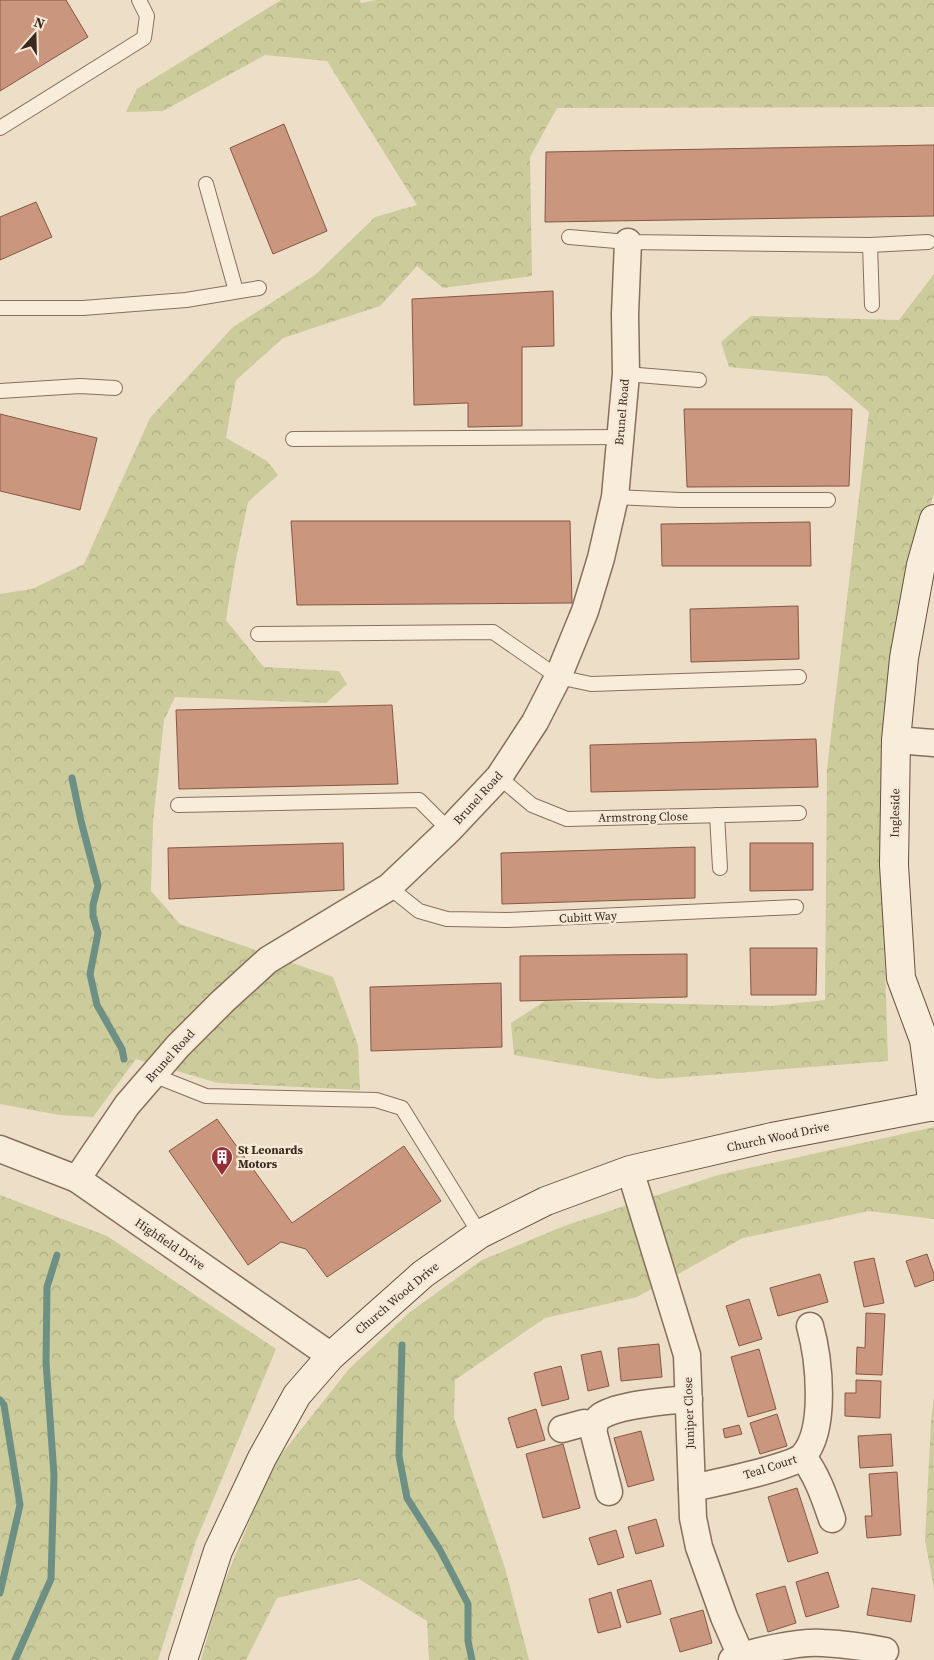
<svg xmlns="http://www.w3.org/2000/svg" width="934" height="1660" font-family="'Source Serif 4',serif">
<style>
.forest{fill:url(#forest-crowns)}
.lines{fill:none;stroke-linecap:round;stroke-linejoin:round}
.stream{stroke:#6e9084;stroke-width:7}
.building{fill:#ca967e;stroke:#875743}
.lane-casing{stroke:#886f5c;stroke-width:16}
.street-casing{stroke:#886f5c;stroke-width:29}
.secondary-casing{stroke:#6a5140;stroke-width:30}
.lane{stroke:#f8ecda;stroke-width:14}
.street{stroke:#f8ecda;stroke-width:26}
.secondary{stroke:#f8ecda;stroke-width:28}
.labels{text-anchor:middle;dominant-baseline:central;stroke-width:5;stroke-linejoin:round;paint-order:stroke}
.street-label{font-size:12px;fill:#392920;stroke:#f5e9d6}
.poi-label{font-size:12px;font-weight:bold;fill:#392920;stroke:#f5e9d6;text-anchor:start}
</style>
<defs>
<pattern id="forest-crowns" width="20" height="18" patternUnits="userSpaceOnUse" patternTransform="scale(1.25)"><rect width="20" height="18" fill="#cbcb9b"/><path d="M2 6a3 3 0 1 1 6 0M12 15a3 3 0 1 1 6 0" fill="none" stroke="#afae85"/></pattern>
</defs>
<rect width="100%" height="100%" fill="#eddec7"/>
<g class="forest">
<polygon points="281,0 360,0 361,3 376,0 934,0 934,107 557,108 530,157 532,276 443,288 417,266 380,306 283,338 236,380 226,438 267,461 278,475 248,502 235,564 226,620 264,667 339,671 347,684 326,703 175,697 164,720 153,822 151,891 180,924 333,977 358,1045 360,1090 218,1083 136,1059 93,1117 59,1115 0,1104 0,594 32,589 84,564 150,418 233,327 315,275 375,217 417,205 327,61 265,55 163,111 126,112 137,89"/>
<polygon points="934,274 934,493 897,622 881,837 888,1061 658,1079 514,1055 511,1023 545,1001 771,1006 825,1000 827,769 869,412 827,376 729,367 721,342 751,316 899,320"/>
<polygon points="934,1127 934,1219 869,1211 743,1238 637,1297 545,1318 455,1380 454,1418 505,1568 529,1660 429,1660 427,1621 359,1579 277,1598 246,1660 201,1660 220,1592 273,1465 349,1369 410,1312 482,1260 564,1226 718,1175"/>
<polygon points="0,1195 107,1236 276,1349 196,1541 158,1660 0,1660"/>
<polygon points="934,1397 934,1589 925,1540 931,1422"/>
</g>
<g class="lines">
<g class="stream">
<polyline points="72,778 81,821 98,886 93,905 93,916 98,933 90,974 97,1005 122,1049 124,1059"/>
<polyline points="402,1345 399,1456 407,1498 440,1550 468,1604 468,1641 472,1660"/>
<polyline points="0,1400 4,1405 20,1505 0,1593"/>
<polyline points="15,1660 51,1579 54,1475 46,1362 47,1287 57,1255"/>
</g>
</g>
<g class="building">
<polygon points="0,0 66,0 88,37 0,91"/>
<polygon points="284,124 327,231 273,254 230,148"/>
<polygon points="934,145 934,216 545,222 546,152"/>
<polygon points="36,202 52,237 0,260 0,217"/>
<polygon points="553,291 554,346 522,347 522,426 468,427 468,403 414,405 412,299"/>
<polygon points="684,409 852,409 849,486 687,487"/>
<polygon points="0,414 97,438 80,510 0,491"/>
<polygon points="291,521 570,521 572,603 297,605"/>
<polygon points="810,522 811,566 662,566 661,524"/>
<polygon points="798,606 799,659 691,662 690,609"/>
<polygon points="392,705 398,784 179,789 176,710"/>
<polygon points="816,739 818,787 591,792 590,745"/>
<polygon points="343,843 344,890 169,899 168,848"/>
<polygon points="750,843 813,843 813,890 750,891"/>
<polygon points="695,847 695,898 502,904 501,853"/>
<polygon points="750,948 817,948 816,995 751,995"/>
<polygon points="687,954 687,997 520,1001 520,956"/>
<polygon points="501,983 502,1047 371,1051 370,987"/>
<polygon points="217,1119 292,1223 404,1146 441,1201 327,1277 306,1249 281,1242 248,1265 169,1151"/>
<polygon points="927,1254 934,1274 934,1280 915,1287 906,1261"/>
<polygon points="874,1258 884,1303 864,1307 854,1262"/>
<polygon points="820,1274 828,1302 778,1316 770,1288"/>
<polygon points="749,1299 762,1339 739,1346 726,1306"/>
<polygon points="866,1313 885,1314 882,1375 856,1374 857,1347 865,1348"/>
<polygon points="659,1344 662,1377 621,1381 618,1348"/>
<polygon points="759,1349 776,1409 748,1417 731,1357"/>
<polygon points="601,1351 609,1386 588,1391 581,1355"/>
<polygon points="561,1366 569,1399 542,1406 534,1373"/>
<polygon points="856,1380 881,1381 880,1418 845,1416 845,1393 856,1393"/>
<polygon points="536,1409 545,1440 517,1448 508,1418"/>
<polygon points="777,1414 787,1446 760,1454 750,1423"/>
<polygon points="739,1425 742,1434 725,1438 723,1429"/>
<polygon points="641,1431 654,1480 628,1487 614,1438"/>
<polygon points="891,1434 893,1466 860,1468 858,1436"/>
<polygon points="563,1444 580,1508 543,1518 526,1454"/>
<polygon points="897,1472 901,1535 867,1538 865,1516 872,1516 869,1474"/>
<polygon points="797,1488 818,1553 788,1562 768,1497"/>
<polygon points="656,1519 664,1546 636,1554 628,1527"/>
<polygon points="616,1530 624,1557 598,1565 589,1538"/>
<polygon points="828,1572 839,1607 806,1617 796,1582"/>
<polygon points="651,1580 661,1614 627,1623 617,1590"/>
<polygon points="785,1586 796,1623 768,1632 756,1594"/>
<polygon points="872,1588 915,1595 911,1622 867,1615"/>
<polygon points="611,1592 621,1627 598,1633 589,1599"/>
<polygon points="703,1610 712,1643 680,1652 670,1619"/>
</g>
<g class="lines">
<g class="lane-casing">
<g id="lane">
<polyline points="0,128 144,38 147,16 139,0"/>
<polyline points="206,184 236,291"/>
<polyline points="569,237 628,242 870,245 928,242"/>
<polyline points="870,245 872,305"/>
<polyline points="0,308 83,308 186,300 259,288"/>
<polyline points="626,374 699,380"/>
<polyline points="0,391 80,386 115,388"/>
<polyline points="293,439 620,437"/>
<polyline points="615,497 680,500 828,500"/>
<polyline points="258,634 493,632 558,677 591,684 799,677"/>
<polyline points="499,777 532,805 567,819 799,813"/>
<polyline points="178,805 419,800 449,830"/>
<polyline points="717,815 720,868"/>
<polyline points="389,887 419,911 447,919 507,920 796,907"/>
<polyline points="153,1075 206,1096 376,1100 402,1108 480,1234"/>
</g>
</g>
<g class="street-casing">
<g id="street">
<polyline points="896,740 934,743"/>
<polyline points="0,1149 77,1179 331,1356"/>
<polyline points="630,1170 687,1355 693,1518 699,1547 724,1617 741,1656"/>
<polyline points="77,1179 127,1105 178,1046 222,1002 268,960 389,887 449,830 499,777 535,722 558,677 585,611 601,558 615,497 626,374 625,314 628,242"/>
<polyline points="562,1429 584,1423 594,1425"/>
<path d="M803,1457c14,18 21,39 29,62"/>
<path d="M692,1488c19,-4 101,-21 111,-32 24,-26 16,-98 7,-130"/>
<path d="M609,1492l-15,-58c-1,-7 1,-14 7,-18 19,-12 65,-15 88,-17"/>
<path d="M732,1660c22,-9 68,-19 91,-17 21,1 42,4 62,8"/>
</g>
</g>
<g class="secondary-casing">
<g id="secondary">
<polyline points="933,1107 924,1040 901,978 894,865 896,740 904,658 921,565 934,519"/>
<polyline points="183,1660 218,1551 262,1458 297,1395 331,1356 423,1274 480,1234 546,1201 630,1170 772,1137 934,1106"/>
</g>
</g>
<use href="#lane" class="lane"/>
<use href="#street" class="street"/>
<use href="#secondary" class="secondary"/>
</g>
<defs>
<g id="building-pin" transform="scale(1.125)"><path d="M0 17L-7.5 6A9.5 9.5 0 1 1 7.5 6Z" fill="#962e39" stroke="#f5e9d6"/><path d="M-4-6H4V6H1V3H-1V6H-4ZM-2.5-4.3h1.7v1.8h-1.7ZM.8-4.3h1.7v1.8H.8ZM-2.5-1h1.7V.8h-1.7ZM.8-1h1.7V.8H.8Z" fill="#fff"/></g>
</defs>
<g fill-rule="evenodd">
<use href="#building-pin" x="222" y="1157"/>
</g>
<g class="labels">
<g class="street-label">
<text transform="translate(622 412) rotate(-85)">Brunel Road</text>
<text transform="translate(478 798) rotate(-48)">Brunel Road</text>
<text transform="translate(895 813) rotate(-89)">Ingleside</text>
<text transform="translate(643 817) rotate(-1)">Armstrong Close</text>
<text transform="translate(588 917) rotate(-3)">Cubitt Way</text>
<text transform="translate(170 1056) rotate(-48)">Brunel Road</text>
<text transform="translate(778 1137) rotate(-12)">Church Wood Drive</text>
<text transform="translate(170 1244) rotate(34)">Highfield Drive</text>
<text transform="translate(397 1298) rotate(-40)">Church Wood Drive</text>
<text transform="translate(689 1413) rotate(-92)">Juniper Close</text>
<text transform="translate(770 1467) rotate(-18)">Teal Court</text>
</g>
<g class="poi-label">
<text x="238" y="1150">St Leonards<tspan x="238" dy="14">Motors</tspan></text>
</g>
</g>
<g transform="translate(35 35) rotate(20)" stroke="#f5e9d6" stroke-width="4" paint-order="stroke">
<path d="M0-4L9 19L0 12L-9 19Z" fill="#392920"/>
<text y="-8" font-size="14" font-weight="bold" text-anchor="middle" fill="#392920">N</text>
</g>
</svg>
